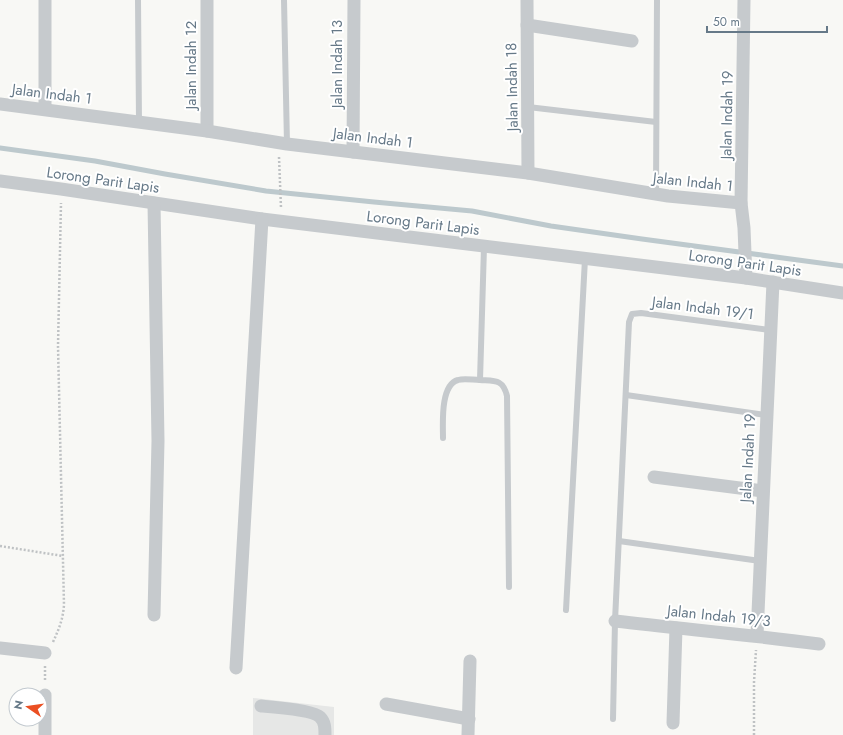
<svg xmlns="http://www.w3.org/2000/svg" width="843" height="735" font-family="Jost,sans-serif">
<style>
.built{fill:#e6e7e6}
.lines{fill:none;stroke-linecap:round;stroke-linejoin:round}
.stream{stroke:#bdc9cd;stroke-width:5}
.path{stroke:#bfc2c4;stroke-width:2.5;stroke-dasharray:2 2;stroke-linecap:butt}
.service{stroke:#c6cacd;stroke-width:6}
.minor{stroke:#c6cacd;stroke-width:13}
.labels{text-anchor:middle;dominant-baseline:central;stroke-width:4;stroke-linejoin:round;paint-order:stroke}
.street-label{font-size:15px;fill:#667988;stroke:#fff}
</style>
<rect width="100%" height="100%" fill="#f8f8f5"/>
<polygon class="built" points="253,698 334,707 334,735 253,735"/>
<g class="lines">
<polyline class="stream" points="0,148 95,161 165,174 266,191 374,202 472,211 551,226 642,239 843,266"/>
<g class="path">
<polyline points="279,157 281,208"/>
<polyline points="0,546 63,556"/>
<path d="M53,642c6,-13 10,-23 11,-37l-6,-259 3,-143"/>
<polyline points="45,666 45,681"/>
<polyline points="754,735 754,682 756,650"/>
</g>
<g class="service">
<polyline points="138,0 139,122"/>
<polyline points="284,0 287,144"/>
<polyline points="528,107 656,122"/>
<polyline points="656,194 657,0"/>
<path d="M480,380c15,1 23,-1 27,16l2,191"/>
<polyline points="626,395 766,415"/>
<path d="M443,438c0,-14 -3,-53 15,-58 6,-2 15,0 22,0l4,-133"/>
<polyline points="619,541 760,561"/>
<polyline points="566,610 585,259"/>
<polyline points="613,719 615,621 629,322 632,314 641,313 770,330"/>
</g>
<g class="minor">
<polyline points="45,0 45,109"/>
<polyline points="207,0 207,131"/>
<polyline points="527,0 528,173"/>
<polyline points="744,0 741,203 744,228 746,278"/>
<polyline points="527,25 632,41"/>
<polyline points="0,104 207,131 287,144 528,173 668,196 741,203"/>
<polyline points="353,152 354,0"/>
<polyline points="0,181 61,189 262,219 746,278 843,293"/>
<polyline points="154,203 158,441 154,615"/>
<polyline points="654,477 763,491"/>
<path d="M615,621c68,8 136,14 204,23"/>
<polyline points="757,635 773,282"/>
<polyline points="0,648 45,653"/>
<polyline points="236,668 262,219"/>
<polyline points="386,704 469,719"/>
<path d="M261,706c12,1 52,4 59,11 5,5 5,11 5,18"/>
<polyline points="673,723 676,628"/>
<polyline points="45,735 45,695"/>
<polyline points="468,735 470,661"/>
</g>
</g>
<g class="labels">
<g class="street-label">
<text transform="translate(337 64) rotate(-90)">Jalan Indah 13</text>
<text transform="translate(191 65) rotate(-90)">Jalan Indah 12</text>
<text transform="translate(512 87) rotate(-91)">Jalan Indah 18</text>
<text transform="translate(52 94) rotate(7)">Jalan Indah 1</text>
<text transform="translate(727 115) rotate(-89)">Jalan Indah 19</text>
<text transform="translate(373 138) rotate(7)">Jalan Indah 1</text>
<text transform="translate(103 180) rotate(8)">Lorong Parit Lapis</text>
<text transform="translate(693 182) rotate(6)">Jalan Indah 1</text>
<text transform="translate(423 223) rotate(7)">Lorong Parit Lapis</text>
<text transform="translate(745 263) rotate(8)">Lorong Parit Lapis</text>
<text transform="translate(703 308) rotate(7)">Jalan Indah 19/1</text>
<text transform="translate(748 458) rotate(-87)">Jalan Indah 19</text>
<text transform="translate(719 616) rotate(6)">Jalan Indah 19/3</text>
</g>
</g>
<g transform="translate(28 707) rotate(283)"><circle r="19" fill="#ffffff" stroke="#c2c9cf"/>
<path d="M0-3L7 15L0 10L-7 15Z" fill="#eb4f22"/>
<text y="-6" font-size="11" font-weight="bold" text-anchor="middle" fill="#667988">N</text>
</g>
<path d="M707 26v6h120v-6" fill="none" stroke="#667988" stroke-width="2"/>
<text x="713" y="26" font-size="12" fill="#667988" stroke="#ffffff" stroke-width="3" paint-order="stroke">50 m</text>
</svg>
